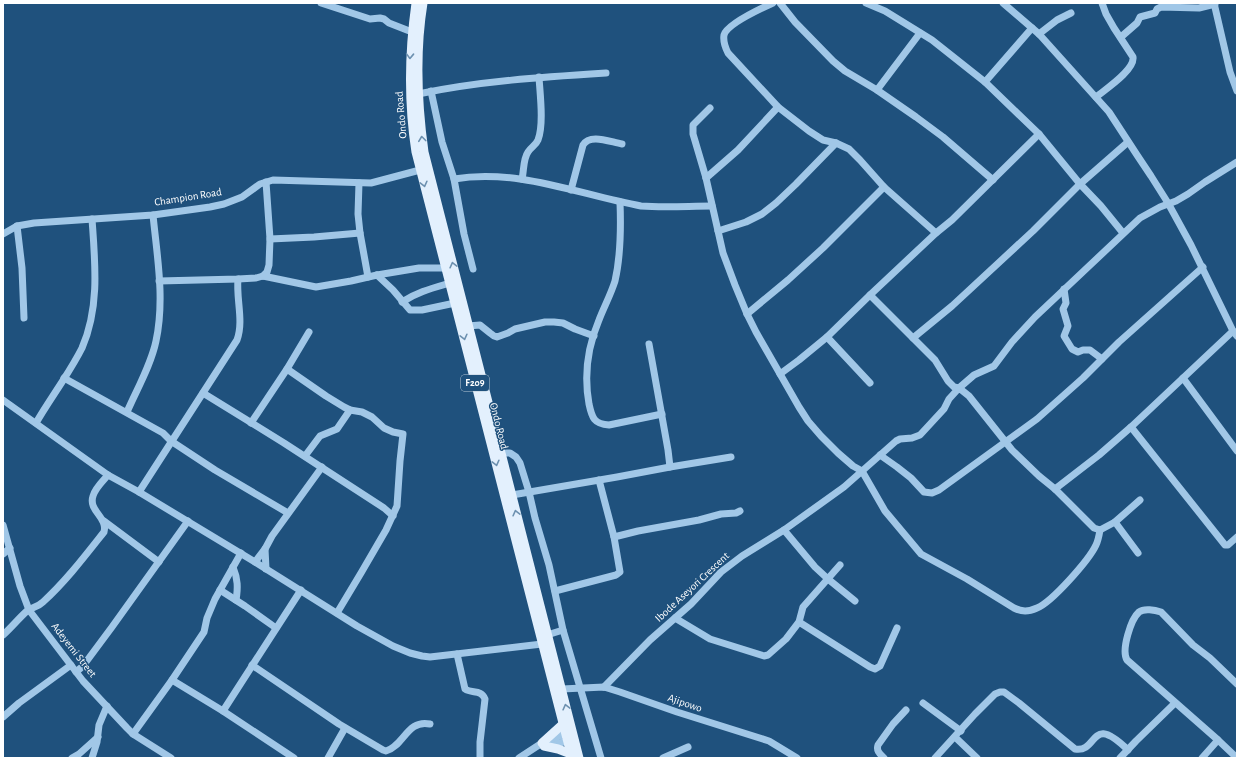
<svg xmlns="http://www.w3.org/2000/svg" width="1240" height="761" font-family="'Alegreya Sans',sans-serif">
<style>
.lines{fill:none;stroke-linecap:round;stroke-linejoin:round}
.minor{stroke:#a1c7e7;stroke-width:7}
.major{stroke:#e3f0fd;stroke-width:9}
.oneway{stroke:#6d91b0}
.labels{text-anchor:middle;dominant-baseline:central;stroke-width:3;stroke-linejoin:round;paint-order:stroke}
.shield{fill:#1f517d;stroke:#bccbd8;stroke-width:1}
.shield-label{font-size:10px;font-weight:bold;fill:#fff}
.street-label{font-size:11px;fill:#fff;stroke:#1f517d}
</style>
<rect width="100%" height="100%" fill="#1f517d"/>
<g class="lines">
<g class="minor">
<polyline points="321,3 370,19 380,18 384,19 389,23 412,32"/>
<path d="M773,3c-11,5 -46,21 -49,32 -1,6 1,12 4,18l50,54 31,24 14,9 13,3 13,6 11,11 24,27 52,46"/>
<polyline points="780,3 795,22 833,61 845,71 877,90 916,117 943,137 993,180"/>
<polyline points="866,3 885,11 932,40 985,82 1039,134 1080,184 1101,206 1123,233"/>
<polyline points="1003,3 1039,34 1109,112 1137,155 1151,176 1168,203 1191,245 1233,331 1237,336"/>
<polyline points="1214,3 1230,72 1237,91"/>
<polyline points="1039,34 1057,20 1071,13"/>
<polyline points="1121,37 1137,23 1140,17 1155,13 1157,9 1161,7 1199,8 1215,4"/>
<polyline points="985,82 1032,28"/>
<polyline points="877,90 920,33"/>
<polyline points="431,91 442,142 454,179 464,234 473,269"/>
<path d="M418,94c62,-13 125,-17 188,-21"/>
<path d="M1096,97c10,-8 39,-27 37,-40l-19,-29 -8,-14 -4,-11"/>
<path d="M710,108l-17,17v9l13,44 17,75 12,32 12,29 9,18 43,75 9,14 13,15 17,17 15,13 9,5 23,40 36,43 46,25 47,29c8,4 14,4 23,0 15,-6 52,-48 59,-63 2,-4 3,-9 4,-15"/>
<polyline points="706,178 738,150 778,107"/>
<path d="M454,179c64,-11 126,16 187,27 24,2 48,0 71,0"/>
<path d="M522,179c2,-8 1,-20 6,-27 3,-5 8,-7 10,-12 6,-16 2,-46 1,-63"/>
<polyline points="359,183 358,214 360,233 368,277"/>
<path d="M571,190l12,-45c7,-12 27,-3 39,-1"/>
<path d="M620,202c1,26 1,53 -5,79 -4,13 -11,26 -16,39 -11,26 -15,56 -10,84 3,14 5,20 20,21l53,-11"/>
<polyline points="17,226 22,268 24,318"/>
<polyline points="718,231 746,222 762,214 776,203 796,184 836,143"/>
<polyline points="3,234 17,226 34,223 153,215 210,207 224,204 242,197 260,184 273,180 371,183 420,170"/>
<polyline points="270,239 314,237 360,233"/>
<polyline points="377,275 393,290 410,310 422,310 455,303"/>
<polyline points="263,276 267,272 269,265 270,239 266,182"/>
<polyline points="159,281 238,279 256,278 263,276 316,287 351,281 377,275 419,268 446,268"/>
<polyline points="1064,289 1066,303 1063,309 1068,326 1064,336 1072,349 1078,352 1083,350 1090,350 1102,359"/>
<polyline points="870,295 935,360 948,381 954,387 959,388 974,375 994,366 1012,342 1035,317 1140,218 1160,207 1176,201 1188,194 1205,182 1237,162"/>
<path d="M402,302c15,-10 31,-14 48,-19"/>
<polyline points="747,314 788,280 823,248 884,187"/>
<polyline points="468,326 480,325 490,333 494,336 497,337 508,333 515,329 545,322 554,322 563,323 575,329 594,336"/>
<polyline points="827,337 870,383"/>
<polyline points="913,338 952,306 1033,231 1080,184 1128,142"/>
<polyline points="649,344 668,450 670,467"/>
<polyline points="287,369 326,396 344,407 350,410 362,412 372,417 384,428 393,432 403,434 400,461 397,506 386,530 361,573 337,613"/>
<polyline points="780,374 799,360 827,337 870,295 936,233 952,220 1039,134"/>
<polyline points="64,378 163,433 171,441 215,470 288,513"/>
<polyline points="1183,378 1237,451"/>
<polyline points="203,393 284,443 384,508 393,516"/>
<polyline points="3,400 108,475 139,492 255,562 357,626 393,646 410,653 422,656 430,657 542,644"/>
<path d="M127,412c10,-23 24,-47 29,-71 9,-42 1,-85 -3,-126"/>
<path d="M36,423c8,-14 17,-27 26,-41 7,-11 14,-22 20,-34 18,-41 13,-86 10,-129"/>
<polyline points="251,423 287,369 309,332"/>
<polyline points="1131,427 1225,545 1228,545 1237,537"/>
<polyline points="501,453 510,453 516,457 520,463 529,492 535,518 549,565 563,630 601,758"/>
<polyline points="880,455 897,467 911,478 924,492 932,493 939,490 1037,419 1083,378 1119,342 1203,267"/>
<polyline points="305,456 320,436 337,429 350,410"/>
<polyline points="1055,489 1099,455 1131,427 1233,331"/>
<path d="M139,492l98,-152c7,-19 -1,-41 1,-61"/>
<polyline points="512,495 617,477 670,467 731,457"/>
<polyline points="104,521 159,562"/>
<polyline points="1115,522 1140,500"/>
<polyline points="3,525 20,586 29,610 83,681 127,728 133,734 171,758"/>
<polyline points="784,530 815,567 828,579 855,601"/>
<polyline points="614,537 638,531 699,520 721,514 736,513 740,511"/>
<polyline points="265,549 266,569"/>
<polyline points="3,554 10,548"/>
<polyline points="255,562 265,549 272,536 322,467"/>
<path d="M233,567c5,12 5,21 3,33"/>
<polyline points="220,590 245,606 276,628"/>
<polyline points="555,591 616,575 620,572 614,537 599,480"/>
<polyline points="675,618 710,639 764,656 768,655 786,639 799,622 803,607 840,565"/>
<polyline points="799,622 870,667 875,669 880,666 897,628"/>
<path d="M3,635c8,-7 16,-17 24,-24 5,-4 11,-4 16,-9 23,-21 42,-46 61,-70 4,-15 -16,-21 -11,-36 2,-8 10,-15 15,-21"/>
<polyline points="547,635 563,630"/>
<path d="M457,654l8,35c7,5 16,0 20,10l-5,43v16"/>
<path d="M252,665l87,59 44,26 3,1c18,-5 21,-32 44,-27"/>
<polyline points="76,672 83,666 112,627 188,521"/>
<polyline points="172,680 223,711 294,758"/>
<path d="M1237,684l-27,-26 -17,-13 -32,-33c-6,-2 -17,-4 -22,0 -8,7 -18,38 -12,48l91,80 19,18"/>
<polyline points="604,687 650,640 691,604 721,572 742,556 784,530 844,487 896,441 900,439 912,438 920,435 944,409 949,399 959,388 969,396 1012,450 1039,476 1055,489 1094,528 1100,530 1115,522 1138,553"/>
<polyline points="562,689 604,687 620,692 677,712 769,741 797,758"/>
<polyline points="923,703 961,731"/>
<polyline points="223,711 301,590"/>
<polyline points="3,717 19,703 71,665"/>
<polyline points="133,734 172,680 204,632 207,618 215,599 241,553"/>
<polyline points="955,737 977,758"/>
<polyline points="547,746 572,740"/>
<polyline points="72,758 79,754 98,737"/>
<polyline points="92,758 97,742 99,725 107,706"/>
<polyline points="328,758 345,728"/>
<polyline points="519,758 542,743 570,732"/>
<polyline points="663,758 688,747"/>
<path d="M884,758c-4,-4 -8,-7 -6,-13l15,-21 13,-14"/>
<path d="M935,758l40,-44 20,-20 5,-2h4l15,11 56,46c24,4 14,-37 53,1"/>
<polyline points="1120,758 1136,741 1175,703"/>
<polyline points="1202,758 1218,740"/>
</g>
<g class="major">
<path d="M416,3c-7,50 -8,98 0,149l156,606"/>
<path d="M423,3c-8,49 -6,99 1,149l155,606"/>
<polyline points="542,743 563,724"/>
<polyline points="544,746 558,749 571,754"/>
</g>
</g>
<defs><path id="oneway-chevron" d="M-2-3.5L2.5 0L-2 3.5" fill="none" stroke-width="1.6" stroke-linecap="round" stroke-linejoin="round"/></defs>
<g class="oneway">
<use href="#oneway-chevron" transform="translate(410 56) rotate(92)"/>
<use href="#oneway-chevron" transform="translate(422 139) rotate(-97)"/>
<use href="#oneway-chevron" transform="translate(424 184) rotate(76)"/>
<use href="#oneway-chevron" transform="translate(453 265) rotate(-104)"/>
<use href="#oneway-chevron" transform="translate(464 337) rotate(76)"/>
<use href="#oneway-chevron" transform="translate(496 463) rotate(76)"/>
<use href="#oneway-chevron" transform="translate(516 513) rotate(-104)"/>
<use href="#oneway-chevron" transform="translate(566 707) rotate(-104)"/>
</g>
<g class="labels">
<rect class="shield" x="461" y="375" width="28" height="16" rx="3"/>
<g class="shield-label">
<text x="475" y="383">F209</text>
</g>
<g class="street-label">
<text transform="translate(401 115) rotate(-95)">Ondo Road</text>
<text transform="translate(188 197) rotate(-9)">Champion Road</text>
<text transform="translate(499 426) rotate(76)">Ondo Road</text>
<text transform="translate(692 587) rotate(-43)">Ibode Aseyori Crescent</text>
<text transform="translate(74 650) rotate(52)">Adeyemi Street</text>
<text transform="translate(685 703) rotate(19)">Ajipowo</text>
</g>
</g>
<rect width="1240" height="761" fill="none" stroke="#ffffff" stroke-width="8"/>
</svg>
